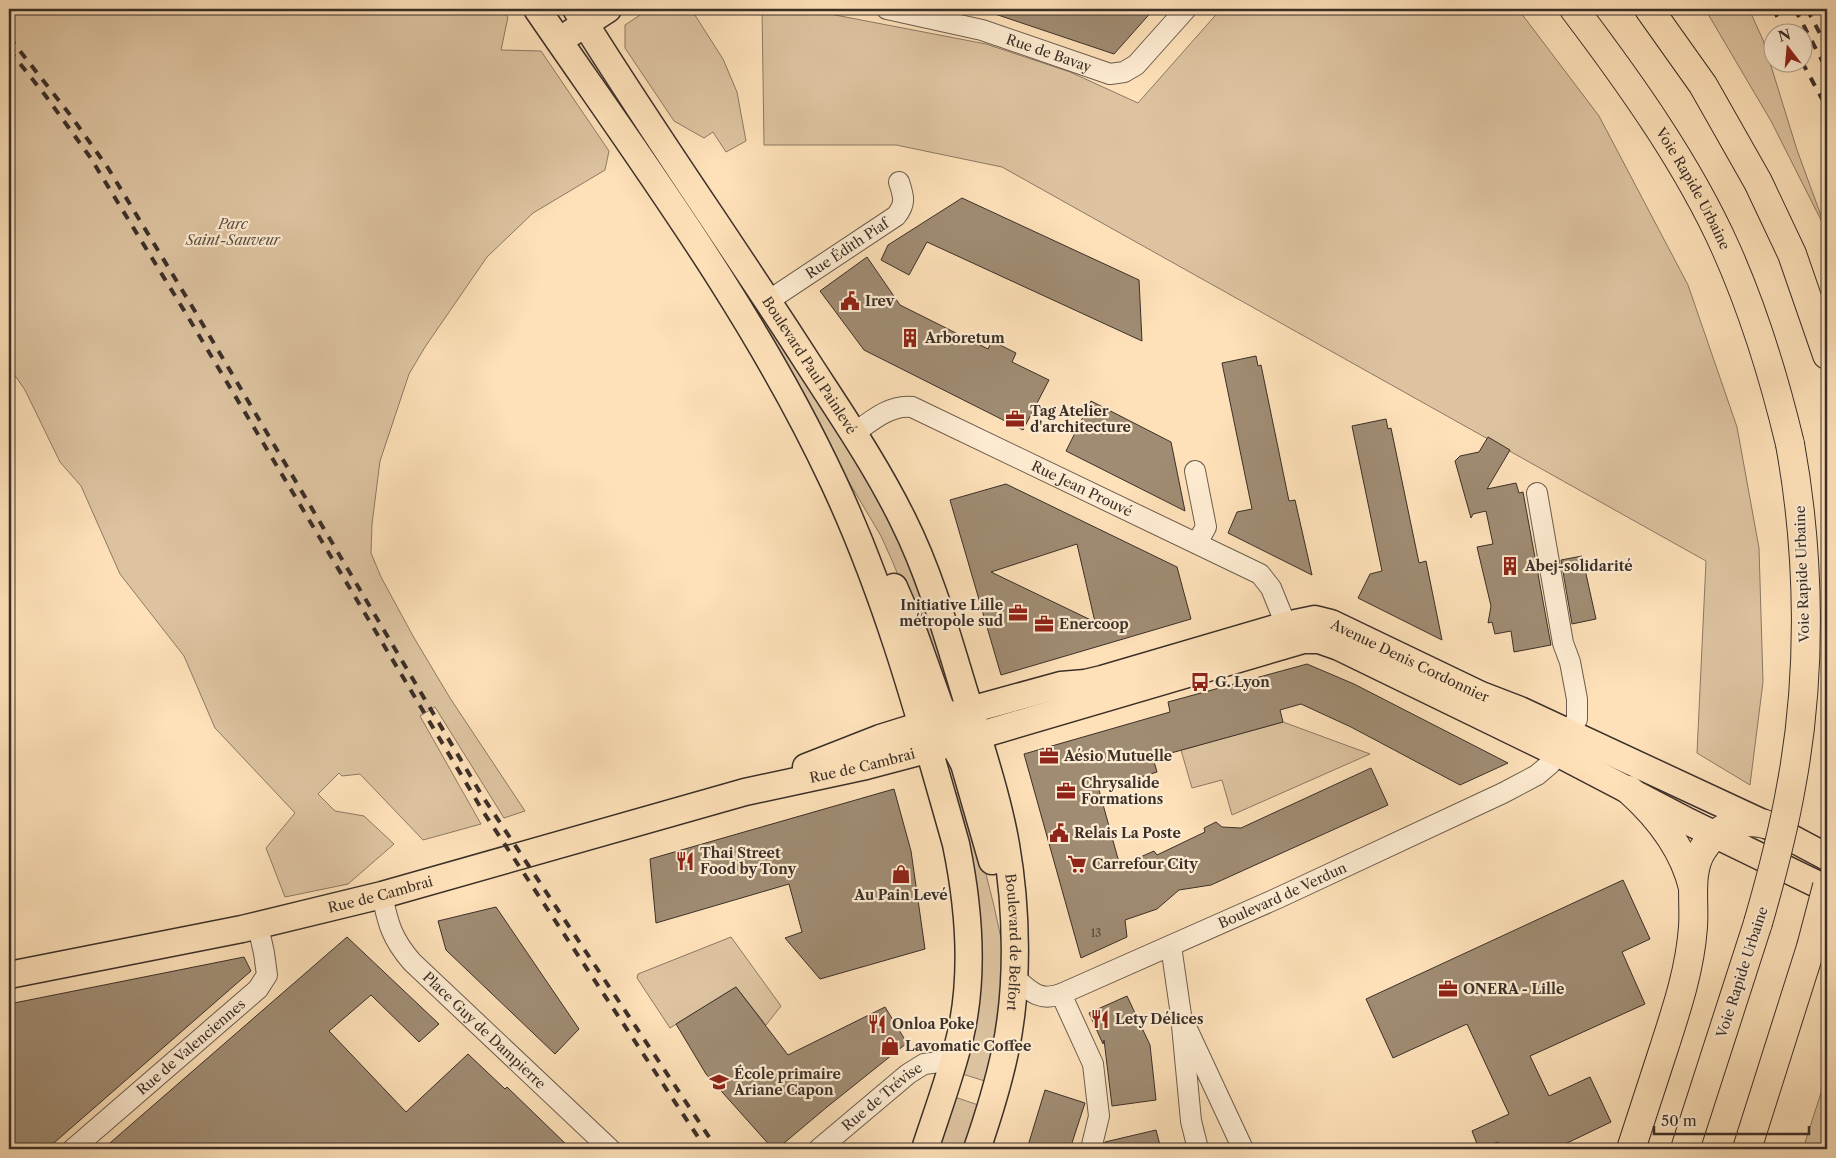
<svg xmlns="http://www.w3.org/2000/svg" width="1836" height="1158" font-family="'Libre Caslon Text',serif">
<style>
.green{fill:#ddc3a0;stroke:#8c7964}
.building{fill:#a08c73;stroke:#3b2f28;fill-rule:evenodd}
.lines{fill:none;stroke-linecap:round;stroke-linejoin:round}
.minor-casing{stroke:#6c5c4c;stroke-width:22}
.major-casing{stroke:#3b2f28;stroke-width:29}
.highway-casing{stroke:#3b2f28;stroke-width:30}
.minor{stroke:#feecd2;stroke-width:20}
.major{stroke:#fee1b9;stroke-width:26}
.highway{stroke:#fee1b9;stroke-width:28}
.rail{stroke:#3b2f28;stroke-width:4;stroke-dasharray:9 9;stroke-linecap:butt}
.highway-bridge-casing{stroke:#3b2f28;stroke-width:30;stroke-linecap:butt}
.highway-bridge{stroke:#fee1b9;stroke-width:28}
.labels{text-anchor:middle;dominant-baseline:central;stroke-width:4.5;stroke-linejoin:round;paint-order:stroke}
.number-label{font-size:11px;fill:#54463b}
.street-label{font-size:14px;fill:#3b2f28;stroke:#feecd2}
.park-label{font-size:14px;font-style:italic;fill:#5b4d40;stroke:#feecd2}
.poi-label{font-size:14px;font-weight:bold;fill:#3b2f28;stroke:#feecd2;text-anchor:start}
</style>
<rect width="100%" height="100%" fill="#fee1b9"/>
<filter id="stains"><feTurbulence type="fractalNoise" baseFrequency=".004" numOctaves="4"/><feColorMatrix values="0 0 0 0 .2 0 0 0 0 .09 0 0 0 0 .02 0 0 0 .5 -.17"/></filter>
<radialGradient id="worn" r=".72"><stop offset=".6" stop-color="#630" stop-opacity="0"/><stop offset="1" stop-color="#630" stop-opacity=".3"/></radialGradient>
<g class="green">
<polygon points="9,9 498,9 508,17 501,50 541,51 609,151 605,170 533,213 487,257 425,347 409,374 380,461 372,524 371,553 381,577 413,636 450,698 525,811 504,818 435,707 420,716 481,824 423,840 360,774 342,776 339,773 318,794 335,811 364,816 394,844 348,884 285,897 266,848 295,813 215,728 184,656 120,574 81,486 60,462 25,390 9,367"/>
<polygon points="649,9 691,9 723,59 737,92 746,141 726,152 713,132 704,138 674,121 625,48 625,25"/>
<polygon points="762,9 804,9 986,44 1070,72 1138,103 1221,9 1518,9 1599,116 1688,285 1737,427 1759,548 1763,682 1750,785 1697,753 1706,561 1002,167 896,145 764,145"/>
<polygon points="1705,9 1749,9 1763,40 1797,150 1827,232 1771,121"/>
<polygon points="642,132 846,441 895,529 944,661 932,664 894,565 881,536 830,450 636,137"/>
<polygon points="1283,722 1370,754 1232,815 1222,780 1192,788 1181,750"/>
<polygon points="965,791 994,906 1002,943 1002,988 991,1083 956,1072 969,1029 953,794"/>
<polygon points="731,937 781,1006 766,1025 736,987 670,1028 637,978 638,974"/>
<polygon points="1827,1074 1827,1149 1803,1149"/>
<polygon points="949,1095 984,1107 970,1149 932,1149"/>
</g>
<g class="building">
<polygon points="989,9 1154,9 1114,54 989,12"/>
<polygon points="962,198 1139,280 1142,341 927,242 909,275 881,260 888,245"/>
<polygon points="867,257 900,305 988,349 992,341 1016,353 1012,362 1049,380 1023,430 864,350 820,291"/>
<polygon points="1256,356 1258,366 1261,365 1289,501 1295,500 1312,575 1228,533 1237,512 1252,509 1222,363"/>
<polygon points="1091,401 1171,442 1185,511 1066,451"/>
<polygon points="1386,419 1388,429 1391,428 1419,563 1426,561 1442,640 1358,598 1370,574 1382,571 1352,426"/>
<polygon points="1488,437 1510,450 1487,489 1516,483 1519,493 1523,492 1551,645 1514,652 1511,631 1495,634 1492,622 1488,623 1491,606 1477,547 1493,544 1486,511 1473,514 1471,518 1455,461 1460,456 1479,452"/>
<path d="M1006,484l171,83 14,52 -190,56 -51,-175zM1077,544l18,78 -104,-50z"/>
<polygon points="1582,556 1596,619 1572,624 1561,560"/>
<polygon points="1307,664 1354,684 1508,763 1460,785 1351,727 1301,704 1280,710 1283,722 1153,758 1157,772 1099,790 1120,866 1154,851 1157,855 1205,832 1204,828 1216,822 1222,827 1241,828 1371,768 1388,805 1211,885 1179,890 1157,909 1125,920 1127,937 1081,958 1024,754 1170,712 1168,702"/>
<polygon points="894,789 911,851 925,949 820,979 785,938 802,932 789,884 656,923 650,859"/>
<polygon points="1623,880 1650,939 1622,952 1645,1004 1530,1056 1549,1096 1590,1077 1611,1122 1565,1144 1566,1149 1501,1149 1498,1142 1479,1149 1472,1131 1509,1114 1467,1024 1393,1058 1366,999"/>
<polygon points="496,907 579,1029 555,1054 446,950 438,921"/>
<polygon points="347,937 439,1024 419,1042 371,995 329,1031 406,1112 468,1054 505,1089 507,1087 571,1149 103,1149"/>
<polygon points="244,957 251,971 47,1149 9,1149 9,1004"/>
<polygon points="736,987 788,1055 885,1007 907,1043 827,1107 777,1149 773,1149 706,1074 676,1024"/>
<polygon points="1127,996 1150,1045 1156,1100 1112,1106 1104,1040 1103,1044 1089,1013"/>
<polygon points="1045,1090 1085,1103 1070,1149 1027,1149"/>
<polygon points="1156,1130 1161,1149 1103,1149 1105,1142"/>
</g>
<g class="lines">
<g class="minor-casing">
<g id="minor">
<path id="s1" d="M887,9l95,21 128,44 14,-2 12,-7 50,-56"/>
<path id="s2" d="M768,301l128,-85c10,-12 8,-19 3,-34"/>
<path id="s3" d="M853,434c17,-12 37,-30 59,-27l348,167 11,14 15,37"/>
<polyline points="1195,471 1206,527 1197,543"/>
<path id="s4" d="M382,895c6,29 10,44 30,67l198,187"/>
<polyline points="1171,946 1181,1015 1191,1121 1198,1149"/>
<path id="s5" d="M1014,977c16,14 25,25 47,17l217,-96 225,-105 34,-18 13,-11 27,-45v-20l-7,-37 -7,-19 -26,-150"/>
<polyline points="1061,994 1093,1064 1099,1116 1091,1149"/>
<polyline points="1187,1029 1243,1149"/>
<path id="s6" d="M73,1149l185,-160 9,-14 -3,-22 -6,-27"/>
<path id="s7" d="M819,1149l89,-75 16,-10 31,-4"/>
</g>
</g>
<g class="major-casing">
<g id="major">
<path d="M537,9c105,153 217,303 296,472 55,117 88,240 123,363 13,63 19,129 4,193 -9,38 -23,75 -35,112"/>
<path id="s8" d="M576,9c74,120 156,235 232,354 33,51 68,102 95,157 30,60 47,126 67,190 13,45 28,89 36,135 11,63 13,143 -1,207 -7,33 -17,65 -28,97"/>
<polyline points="571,33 608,9"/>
<polyline points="894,587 914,633 940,706 947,717 959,726"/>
<polyline points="941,732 953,743 964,764 992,861"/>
<path id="s9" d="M806,767l74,-29 90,-28 91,-25 24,-2 17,-4 184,-54 29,-6 16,4 150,72 39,15 245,114 62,33"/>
<path id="s10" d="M9,975l233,-46 140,-34 363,-103 121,-26 87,-23 350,-103h16l20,7 218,106 132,69 138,67"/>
</g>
</g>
<g class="highway-casing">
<g id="highway">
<path id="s11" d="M1574,9c56,74 114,155 152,240 28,63 48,128 64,195"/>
<polyline points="1649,9 1703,85 1758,182 1792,254 1827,355"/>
<path d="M1629,790c29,26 55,59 64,98"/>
<path d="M1631,1149c11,-33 22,-67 33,-101 13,-40 26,-79 29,-121 2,-25 -5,-56 10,-78 15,-23 36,-31 62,-25"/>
<polyline points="1685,1149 1758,923"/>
<polyline points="1747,1149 1811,947"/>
</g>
</g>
<use href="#minor" class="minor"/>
<use href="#major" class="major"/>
<use href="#highway" class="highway"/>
<g class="rail">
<polyline points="1773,9 1786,32"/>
<polyline points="1795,9 1827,70"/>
<polyline points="1807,9 1827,47"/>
<polyline points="1825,9 1827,13"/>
<polyline points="9,37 71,116 108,168 193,308 481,794 717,1149"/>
<polyline points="9,50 45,95 90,157 185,312 484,813 706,1149"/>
<polyline points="1802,62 1827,108"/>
</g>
<g class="highway-bridge-casing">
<g id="highway-bridge">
<path d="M1758,923c13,-45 25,-90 33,-136 21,-111 19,-233 -1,-343"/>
<polyline points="1811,947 1827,886"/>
</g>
</g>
<use href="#highway-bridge" class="highway-bridge"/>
</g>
<defs>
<g id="civic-bare" transform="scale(1.5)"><path d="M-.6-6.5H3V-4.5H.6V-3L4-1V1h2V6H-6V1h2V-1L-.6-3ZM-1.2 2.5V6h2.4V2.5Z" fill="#8f2418" stroke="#feecd2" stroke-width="2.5" paint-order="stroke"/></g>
<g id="building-bare" transform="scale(1.5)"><path d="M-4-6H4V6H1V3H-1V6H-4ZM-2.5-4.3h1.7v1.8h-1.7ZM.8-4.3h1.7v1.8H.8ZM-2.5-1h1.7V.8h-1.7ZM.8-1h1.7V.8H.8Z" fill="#8f2418" stroke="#feecd2" stroke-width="2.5" paint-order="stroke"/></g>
<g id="office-bare" transform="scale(1.5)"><path d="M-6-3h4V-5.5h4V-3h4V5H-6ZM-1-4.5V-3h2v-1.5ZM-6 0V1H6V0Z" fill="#8f2418" stroke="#feecd2" stroke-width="2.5" paint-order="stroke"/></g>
<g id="bus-bare" transform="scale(1.5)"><path d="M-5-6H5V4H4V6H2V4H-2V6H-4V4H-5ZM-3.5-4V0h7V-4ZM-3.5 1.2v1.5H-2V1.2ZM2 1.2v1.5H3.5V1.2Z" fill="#8f2418" stroke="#feecd2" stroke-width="2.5" paint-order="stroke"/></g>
<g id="restaurant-bare" transform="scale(1.5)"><path d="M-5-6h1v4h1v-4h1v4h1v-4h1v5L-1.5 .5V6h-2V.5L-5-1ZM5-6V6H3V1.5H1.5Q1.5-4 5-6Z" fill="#8f2418" stroke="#feecd2" stroke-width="2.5" paint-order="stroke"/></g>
<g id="supermarket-bare" transform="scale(1.5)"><path d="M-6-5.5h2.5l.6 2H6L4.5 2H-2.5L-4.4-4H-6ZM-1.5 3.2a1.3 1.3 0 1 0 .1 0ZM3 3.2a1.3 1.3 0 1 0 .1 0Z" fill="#8f2418" stroke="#feecd2" stroke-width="2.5" paint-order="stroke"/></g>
<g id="shop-bare" transform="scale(1.5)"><path d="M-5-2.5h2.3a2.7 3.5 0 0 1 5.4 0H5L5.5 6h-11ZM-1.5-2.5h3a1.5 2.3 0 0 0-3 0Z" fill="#8f2418" stroke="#feecd2" stroke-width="2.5" paint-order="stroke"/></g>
<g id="school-bare" transform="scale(1.5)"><path d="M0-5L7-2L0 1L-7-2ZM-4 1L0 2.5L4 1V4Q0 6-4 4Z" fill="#8f2418" stroke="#feecd2" stroke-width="2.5" paint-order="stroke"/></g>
</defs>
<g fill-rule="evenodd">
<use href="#civic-bare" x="850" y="301"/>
<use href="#building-bare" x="910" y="338"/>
<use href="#office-bare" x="1015" y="419"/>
<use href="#building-bare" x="1510" y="566"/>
<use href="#office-bare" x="1018" y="613"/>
<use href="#office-bare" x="1044" y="624"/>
<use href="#bus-bare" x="1200" y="682"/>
<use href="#office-bare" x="1049" y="756"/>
<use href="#office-bare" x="1066" y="791"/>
<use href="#civic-bare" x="1059" y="833"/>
<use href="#restaurant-bare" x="685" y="861"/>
<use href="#supermarket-bare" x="1077" y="864"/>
<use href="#shop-bare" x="901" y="874"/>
<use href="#office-bare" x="1448" y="989"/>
<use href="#restaurant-bare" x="1100" y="1019"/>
<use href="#restaurant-bare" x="877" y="1024"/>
<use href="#shop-bare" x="890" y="1046"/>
<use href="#school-bare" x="719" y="1082"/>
</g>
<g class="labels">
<g class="number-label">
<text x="1096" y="933">13</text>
</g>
<g class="street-label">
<text stroke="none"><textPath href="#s1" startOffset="168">Rue de Bavay</textPath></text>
<text stroke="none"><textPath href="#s11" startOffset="216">Voie Rapide Urbaine</textPath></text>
<text stroke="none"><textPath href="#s2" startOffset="95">Rue Édith Piaf</textPath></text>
<text stroke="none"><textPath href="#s8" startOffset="426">Boulevard Paul Painlevé</textPath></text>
<text stroke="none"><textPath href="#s3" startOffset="255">Rue Jean Prouvé</textPath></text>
<text transform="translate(1802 574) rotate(-92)">Voie Rapide Urbaine</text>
<text stroke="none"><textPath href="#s9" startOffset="635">Avenue Denis Cordonnier</textPath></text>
<text stroke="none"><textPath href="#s10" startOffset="879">Rue de Cambrai</textPath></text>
<text stroke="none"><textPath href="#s10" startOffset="380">Rue de Cambrai</textPath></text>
<text stroke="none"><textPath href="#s5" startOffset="296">Boulevard de Verdun</textPath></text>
<text stroke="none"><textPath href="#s8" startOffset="1046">Boulevard de Belfort</textPath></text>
<text transform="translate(1742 972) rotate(-72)">Voie Rapide Urbaine</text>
<text stroke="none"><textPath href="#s4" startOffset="174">Place Guy de Dampierre</textPath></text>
<text stroke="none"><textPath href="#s6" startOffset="156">Rue de Valenciennes</textPath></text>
<text stroke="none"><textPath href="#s7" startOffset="82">Rue de Trévise</textPath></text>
</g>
<g class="park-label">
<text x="233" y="224">Parc<tspan x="233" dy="16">Saint-Sauveur</tspan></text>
</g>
<g class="poi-label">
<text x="865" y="301">Irev</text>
<text x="925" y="338">Arboretum</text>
<text x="1030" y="411">Tag Atelier<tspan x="1030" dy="16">d'architecture</tspan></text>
<text x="1525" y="566">Abej-solidarité</text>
<text x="1003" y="605" text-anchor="end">Initiative Lille<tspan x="1003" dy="16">métropole sud</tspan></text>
<text x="1059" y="624">Enercoop</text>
<text x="1215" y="682">G. Lyon</text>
<text x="1064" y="756">Aésio Mutuelle</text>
<text x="1081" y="783">Chrysalide<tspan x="1081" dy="16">Formations</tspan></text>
<text x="1074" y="833">Relais La Poste</text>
<text x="700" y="853">Thai Street<tspan x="700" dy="16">Food by Tony</tspan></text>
<text x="1092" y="864">Carrefour City</text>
<text x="901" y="895" text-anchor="middle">Au Pain Levé</text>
<text x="1463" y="989">ONERA - Lille</text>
<text x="1115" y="1019">Lety Délices</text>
<text x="892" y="1024">Onloa Poke</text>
<text x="905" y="1046">Lavomatic Coffee</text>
<text x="734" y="1074">École primaire<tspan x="734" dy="16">Ariane Capon</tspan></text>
</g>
</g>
<rect width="1836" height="1158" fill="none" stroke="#fee1b9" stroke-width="30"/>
<rect x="10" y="10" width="1816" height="1138" fill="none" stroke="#3b2f28" stroke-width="2.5"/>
<rect x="15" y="15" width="1806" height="1128" fill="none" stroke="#3b2f28"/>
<g transform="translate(1788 48) rotate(344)"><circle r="24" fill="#feecd2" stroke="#b0a08e"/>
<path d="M0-4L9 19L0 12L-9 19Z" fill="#8f2418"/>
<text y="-8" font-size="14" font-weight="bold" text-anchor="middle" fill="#3b2f28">N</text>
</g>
<path d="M1654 1126v8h155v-8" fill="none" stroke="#3b2f28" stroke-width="2.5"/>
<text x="1661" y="1126" font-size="15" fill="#3b2f28" stroke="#feecd2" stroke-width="4" paint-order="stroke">50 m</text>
<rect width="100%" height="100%" filter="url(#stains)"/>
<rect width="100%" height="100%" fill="url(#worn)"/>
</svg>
